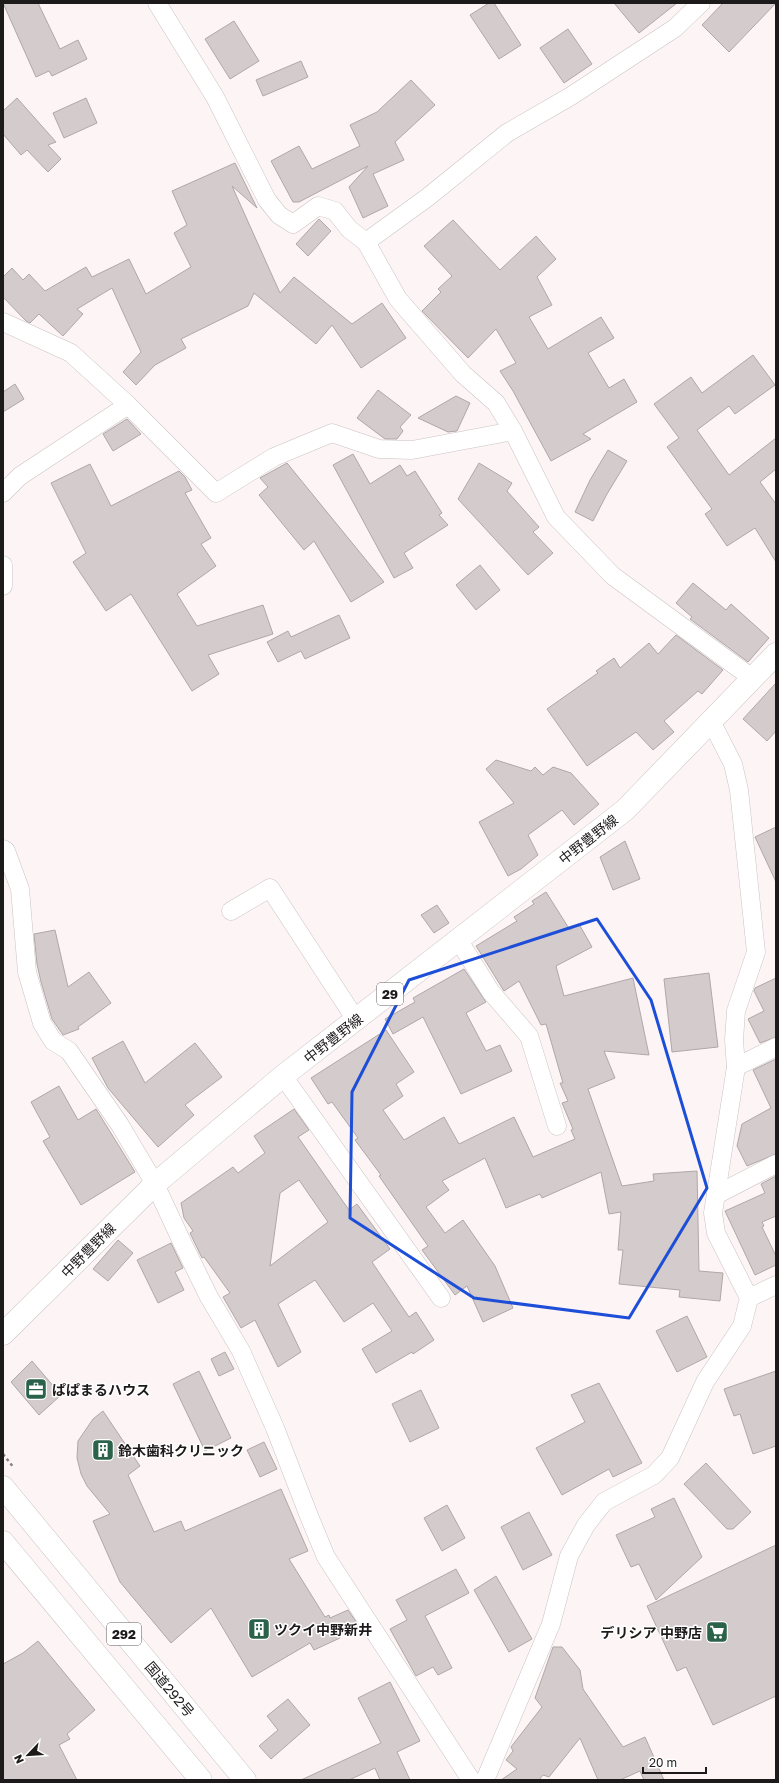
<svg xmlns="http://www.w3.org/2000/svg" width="779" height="1783" font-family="'Golos Text','Noto Sans JP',sans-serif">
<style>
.building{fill:#d4cbcc;stroke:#b0a7a8;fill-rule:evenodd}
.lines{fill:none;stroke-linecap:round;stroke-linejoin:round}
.street-casing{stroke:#cbc3c3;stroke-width:19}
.primary-casing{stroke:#cbc3c3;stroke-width:23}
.highway-casing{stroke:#cbc3c3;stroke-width:23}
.path{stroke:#898384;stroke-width:2.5;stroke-dasharray:3 3;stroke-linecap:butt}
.street{stroke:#fff;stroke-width:18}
.primary{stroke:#fff;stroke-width:22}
.highway{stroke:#fff;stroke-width:22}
.marked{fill:none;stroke:#1d4ed8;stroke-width:3;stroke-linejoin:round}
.labels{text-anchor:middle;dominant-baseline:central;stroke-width:3;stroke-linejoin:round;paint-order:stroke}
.shield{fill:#fff;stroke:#615f5f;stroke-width:1}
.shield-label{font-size:13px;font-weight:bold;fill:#1d1a1b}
.street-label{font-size:14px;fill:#1d1a1b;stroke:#fff}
.poi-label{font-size:14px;font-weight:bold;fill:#1d1a1b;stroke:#fff;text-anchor:start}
</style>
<rect width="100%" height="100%" fill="#fdf4f5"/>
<g class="building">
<polygon points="3,3 38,3 60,49 78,40 87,59 52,76 49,71 36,77"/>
<polygon points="489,3 494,3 521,45 499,59 470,15"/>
<polygon points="614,3 677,3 639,33"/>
<polygon points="723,3 776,3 729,52 702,25"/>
<polygon points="234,21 259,61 230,79 205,39"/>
<polygon points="568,29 592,64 564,83 540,48"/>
<polygon points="301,61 308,77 263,96 256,80"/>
<polygon points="411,80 435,105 395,142 404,160 373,174 388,206 363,218 349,187 368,166 299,202 293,202 271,161 299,146 312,169 360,146 350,125 377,112"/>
<polygon points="17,98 56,142 48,145 61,159 48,172 27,150 21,155 3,134 3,111"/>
<polygon points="86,98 97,123 64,138 53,113"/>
<polygon points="235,163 257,208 232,186 280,293 294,277 352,324 382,303 406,338 361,368 332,325 316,344 254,293 248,306 181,339 186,348 155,365 136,385 123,372 141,352 112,288 77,309 83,314 63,336 39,314 30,323 26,321 3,297 3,277 12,268 23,280 29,274 45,291 86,267 92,277 129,259 146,294 191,267 174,233 187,225 172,191"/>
<polygon points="319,219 331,231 308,256 296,244"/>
<polygon points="453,220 500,270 536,236 556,259 537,277 552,305 529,317 548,349 601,317 614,338 588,353 609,388 624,379 637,402 583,434 591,439 551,461 513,391 500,371 516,363 496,329 468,358 422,311 441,292 438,289 452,276 424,246"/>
<polygon points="753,355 775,385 735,414 729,406 697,430 729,475 776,438 776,469 760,482 776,504 776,562 755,528 727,546 705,514 712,509 667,447 679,438 654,404 691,377 702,393"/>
<polygon points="15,384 24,399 3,412 3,392"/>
<polygon points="378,390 411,415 400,427 403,431 397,439 385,439 357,418"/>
<polygon points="456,396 470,403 457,431 448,432 418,418"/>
<polygon points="127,419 141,434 113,451 103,434"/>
<polygon points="608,450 627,461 607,494 593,521 575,512 590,480"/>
<polygon points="353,454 370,484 400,465 407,476 415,471 442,513 439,515 448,525 404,553 413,568 394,578 333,465"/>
<polygon points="287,463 291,468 384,582 351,602 314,541 304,550 259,495 268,487 260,478"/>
<polygon points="479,463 512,483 507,491 539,527 533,532 553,553 528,575 458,499"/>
<polygon points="90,464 111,506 179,471 185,477 192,490 185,493 211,538 201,544 216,566 177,594 197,626 263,605 273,634 208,655 219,674 192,691 131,594 106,611 73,562 86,553 51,483"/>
<polygon points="480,565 500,590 476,610 456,585"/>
<polygon points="693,583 726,610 731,604 769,638 748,662 690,619 692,617 676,603"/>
<polygon points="339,615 350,638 305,659 301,651 278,662 267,642 288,631 291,637"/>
<polygon points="676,635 723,670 702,694 698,691 664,721 674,732 653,750 636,732 587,766 547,709 598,673 596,671 614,658 620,668 649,643 658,654"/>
<polygon points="776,683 776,731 767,741 743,719"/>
<polygon points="496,760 531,771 535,767 543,775 553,767 571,773 599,804 574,825 562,810 528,835 538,855 521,869 508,876 479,822 514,803 486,769"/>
<polygon points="776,827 776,882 755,837"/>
<polygon points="625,841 640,879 613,890 600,857"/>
<polygon points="546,892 570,930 579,924 592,947 556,966 564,996 633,978 649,1055 604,1051 615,1078 588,1089 622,1186 654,1181 653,1174 697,1171 699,1271 723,1273 720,1301 679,1297 680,1290 619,1284 623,1250 618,1250 621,1212 609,1214 601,1172 542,1198 540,1194 506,1208 485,1158 442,1181 449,1190 426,1207 445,1233 463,1220 495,1266 513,1308 483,1322 467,1286 455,1295 422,1250 428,1246 379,1176 381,1175 355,1140 358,1138 332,1102 328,1104 311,1078 386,1030 414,1072 396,1084 403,1096 383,1110 404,1140 444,1117 459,1144 514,1117 533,1157 575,1139 571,1130 573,1129 562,1103 568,1101 560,1083 563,1083 546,1024 541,1025 519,981 504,991 476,946 517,921 514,917 534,904 532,901"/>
<polygon points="437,905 449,923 434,933 421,915"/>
<polygon points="55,930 68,987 89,972 111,1003 78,1027 79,1029 63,1035 52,1019 41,982 37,964 34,934"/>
<polygon points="464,969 486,1002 466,1013 486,1051 500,1045 512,1071 461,1094 423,1017 393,1034 385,1019 415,1002 413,998"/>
<polygon points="709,973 718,1047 672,1052 664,979"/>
<polygon points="776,978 776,1037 760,1043 748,1019 764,1011 754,991 755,988"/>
<polygon points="123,1041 145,1083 195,1043 222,1077 185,1105 194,1115 158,1147 108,1088 92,1058"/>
<polygon points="776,1059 776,1154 747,1166 737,1146 742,1124 771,1108 753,1070"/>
<polygon points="59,1086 78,1120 96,1109 135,1172 81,1205 43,1141 50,1137 31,1102"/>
<path d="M294,1109l15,21 -11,7 51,73 8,-6 33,45 -18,13 37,55 7,-5 18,28 -21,14 -1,-2 -36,21 -14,-24 30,-18 -19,-28 -29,19 -29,-42 -37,24 23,48 -23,15 -23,-47 -14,8 -18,-31 7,-4 -26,-36 -2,1 -12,-25 3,-2 -9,-13 -3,-15 52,-36 5,6 27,-20 -11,-17zM299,1180l29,42 -58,44 10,-73z"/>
<polygon points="776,1176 776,1216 762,1222 764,1226 762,1227 776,1256 776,1265 755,1275 725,1211 765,1193 761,1184"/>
<polygon points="118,1240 133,1253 108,1281 93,1269"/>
<polygon points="171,1243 183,1268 175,1272 184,1290 158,1303 137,1260"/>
<polygon points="687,1316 707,1357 677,1372 656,1331"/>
<polygon points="225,1352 234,1369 219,1376 211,1359"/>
<polygon points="32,1361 61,1395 39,1415 11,1382"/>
<polygon points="199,1371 231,1438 205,1451 173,1384"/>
<polygon points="776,1371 776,1446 753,1454 740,1414 734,1416 724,1389"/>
<polygon points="599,1383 642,1463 613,1477 609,1469 562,1495 536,1448 585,1422 571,1395"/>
<polygon points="421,1390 439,1428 410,1442 392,1404"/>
<polygon points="103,1411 140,1466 128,1475 154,1532 181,1521 185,1531 281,1489 308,1551 289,1559 325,1617 329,1615 330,1618 348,1610 359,1626 338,1635 340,1638 314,1650 310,1643 252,1677 211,1608 171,1643 120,1582 93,1521 110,1514 87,1486 81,1474 77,1458 78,1441 93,1419"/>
<polygon points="264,1442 277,1469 260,1477 247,1450"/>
<polygon points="706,1463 751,1512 733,1529 727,1529 684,1484"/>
<polygon points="674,1498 702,1557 656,1600 639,1564 631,1567 616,1535 655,1517 651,1509"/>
<polygon points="447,1505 465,1538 442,1551 424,1518"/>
<polygon points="529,1512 552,1555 523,1570 501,1527"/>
<polygon points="776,1545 776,1696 713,1725 686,1667 677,1671 647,1606"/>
<polygon points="456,1569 469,1593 425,1616 452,1668 438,1675 433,1667 416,1676 390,1629 407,1620 396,1600"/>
<polygon points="496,1576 532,1639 509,1652 474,1590"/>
<polygon points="38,1641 95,1710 67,1734 70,1739 59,1745 77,1780 3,1780 3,1664 23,1653"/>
<polygon points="553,1647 562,1647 580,1670 583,1689 623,1747 645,1737 664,1780 644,1780 640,1771 620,1780 598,1780 580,1738 549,1777 543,1775 539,1780 501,1780 517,1769 506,1760 513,1751 511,1747 542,1707 535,1698"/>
<polygon points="390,1682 420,1741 397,1752 410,1780 380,1780 375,1768 349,1780 301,1780 381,1743 358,1698"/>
<polygon points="288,1699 310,1725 271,1759 259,1746 278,1730 267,1716"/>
</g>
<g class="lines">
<g class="street-casing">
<g id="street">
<polyline points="157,3 215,97 267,200 279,215 293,224 318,206 335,211 349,229 366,242 398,299 463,374 496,403 513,431 556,517 613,576 752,678"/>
<polyline points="366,242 428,197 507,133 571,96 675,28 701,3"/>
<polyline points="3,322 71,353 128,405 216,493 274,457 332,433 379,449 412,450 513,431"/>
<polyline points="3,493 20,476 128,405"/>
<polyline points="3,565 3,586"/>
<polyline points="3,849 6,851 20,889 27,972 42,1023 53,1041 69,1051 120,1125 155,1184 182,1242 209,1297 241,1351 275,1428 309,1516 326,1557 471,1780"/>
<polyline points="231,911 270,888 356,1020"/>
<polyline points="459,941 491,992 529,1036 557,1126"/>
<polyline points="736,1067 776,1047"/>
<polyline points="283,1076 441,1298"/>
<polyline points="716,1195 776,1164"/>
<polyline points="749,1298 776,1285"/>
<polyline points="485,1780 551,1624 569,1556 586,1525 604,1502 654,1475 670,1458 705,1382 742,1326 749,1298 716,1233 713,1213 736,1067 734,1040 736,1011 756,952 739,790 733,764 711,721"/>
</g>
</g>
<g class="primary-casing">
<polyline id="primary" points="3,1334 155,1184 283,1076 625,810 776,654"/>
</g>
<g class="highway-casing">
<g id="highway">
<polyline points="3,1487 245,1780"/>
<polyline points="3,1542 201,1780"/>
</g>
</g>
<polyline class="path" points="3,1454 14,1468"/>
<use href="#street" class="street"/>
<use href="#primary" class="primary"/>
<use href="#highway" class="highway"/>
</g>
<path class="marked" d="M597,919l54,81 56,188 -78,130 -155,-20 -124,-80 2,-126 57,-112z"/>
<defs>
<g id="office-square" transform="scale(1.15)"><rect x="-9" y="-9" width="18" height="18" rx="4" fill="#2b634a" stroke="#fff"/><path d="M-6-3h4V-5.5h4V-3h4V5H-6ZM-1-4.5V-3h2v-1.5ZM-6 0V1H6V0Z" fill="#fff"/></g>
<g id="building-square" transform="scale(1.15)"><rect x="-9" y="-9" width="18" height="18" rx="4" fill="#2b634a" stroke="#fff"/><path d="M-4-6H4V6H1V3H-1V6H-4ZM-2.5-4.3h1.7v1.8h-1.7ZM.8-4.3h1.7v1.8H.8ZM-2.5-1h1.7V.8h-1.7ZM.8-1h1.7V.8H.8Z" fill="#fff"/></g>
<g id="supermarket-square" transform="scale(1.15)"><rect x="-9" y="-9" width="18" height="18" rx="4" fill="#2b634a" stroke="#fff"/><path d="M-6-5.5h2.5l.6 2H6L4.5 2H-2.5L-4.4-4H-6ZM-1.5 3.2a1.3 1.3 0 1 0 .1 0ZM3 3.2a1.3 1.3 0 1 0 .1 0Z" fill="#fff"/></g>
</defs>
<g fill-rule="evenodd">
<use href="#office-square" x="36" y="1389"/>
<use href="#building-square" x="103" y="1450"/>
<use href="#building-square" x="259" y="1629"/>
<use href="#supermarket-square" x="717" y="1632"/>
</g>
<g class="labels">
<g class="shield">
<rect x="377" y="983" width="26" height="22" rx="3"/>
<rect x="107" y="1623" width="34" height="22" rx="3"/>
</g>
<g class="shield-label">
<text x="390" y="994">29</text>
<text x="124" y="1634">292</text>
</g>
<g class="street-label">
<text transform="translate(588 839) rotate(-38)">中野豊野線</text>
<text transform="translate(333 1038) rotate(-38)">中野豊野線</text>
<text transform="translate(88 1250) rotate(-45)">中野豊野線</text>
<text transform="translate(170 1689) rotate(50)">国道292号</text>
</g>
<g class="poi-label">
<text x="52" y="1389">ぱぱまるハウス</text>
<text x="118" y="1450">鈴木歯科クリニック</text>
<text x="274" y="1629">ツクイ中野新井</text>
<text x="702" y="1632" text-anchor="end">デリシア 中野店</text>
</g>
</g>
<rect width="779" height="1783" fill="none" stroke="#1d1a1b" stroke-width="8"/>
<g transform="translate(28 1755) rotate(245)" stroke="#ffffff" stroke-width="3" paint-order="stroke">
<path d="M0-3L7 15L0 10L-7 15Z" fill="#1d1a1b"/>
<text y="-6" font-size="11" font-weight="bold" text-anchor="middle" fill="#1d1a1b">N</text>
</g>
<path d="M643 1767v6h63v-6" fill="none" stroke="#1d1a1b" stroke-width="2"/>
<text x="649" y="1767" font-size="12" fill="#1d1a1b" stroke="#ffffff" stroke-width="3" paint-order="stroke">20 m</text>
</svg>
